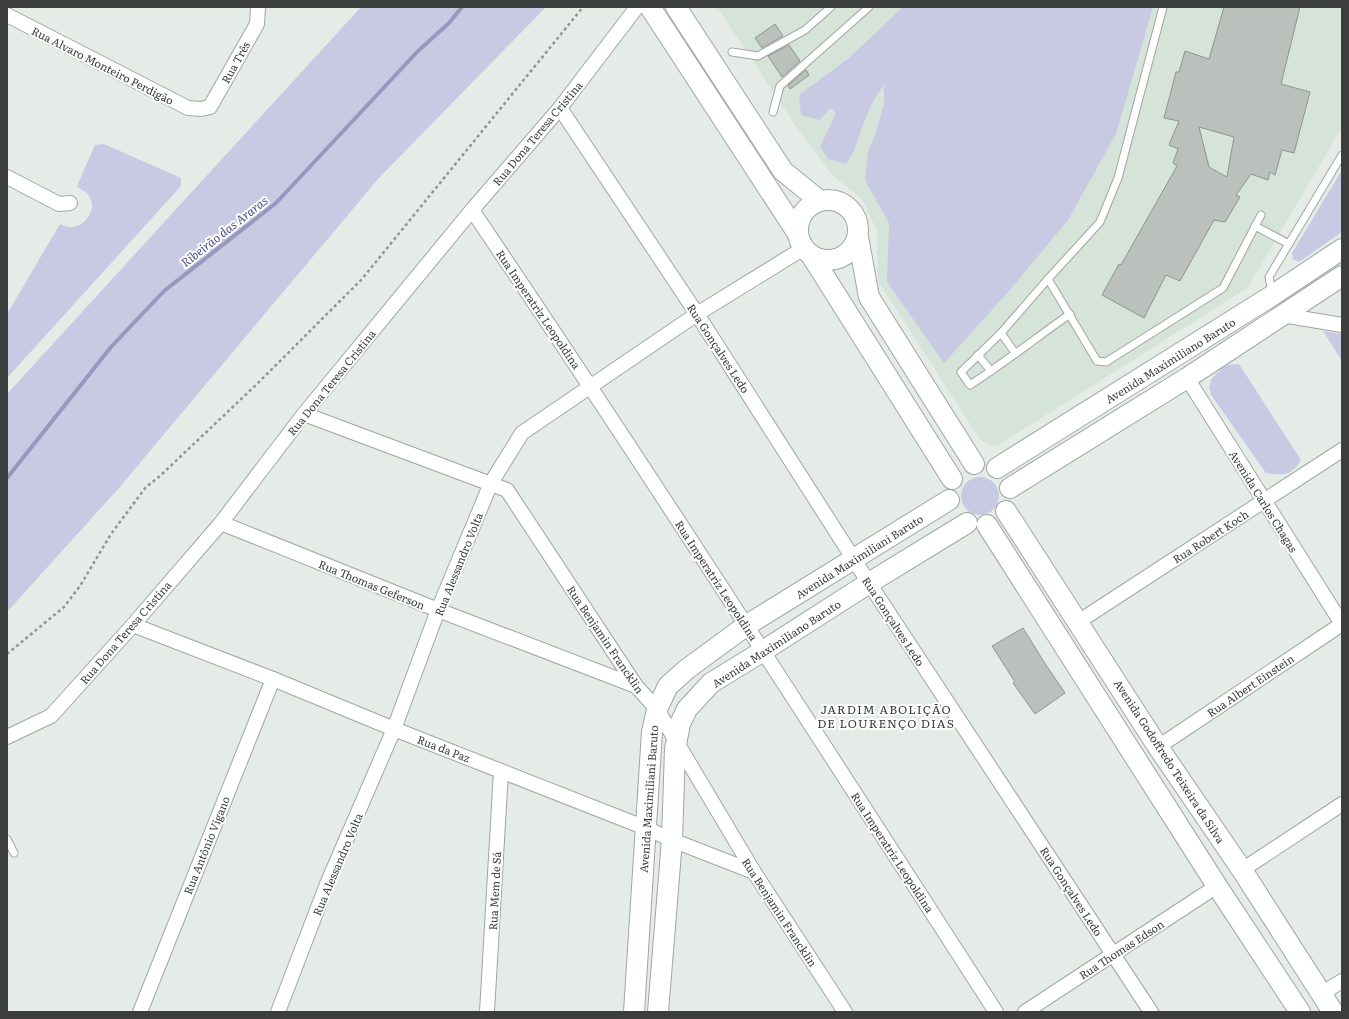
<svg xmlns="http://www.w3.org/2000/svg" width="1349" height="1019" font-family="Literata,serif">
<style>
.built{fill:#d5e3d9}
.green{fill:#c8cae3}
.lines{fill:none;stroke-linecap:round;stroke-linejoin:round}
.stream{stroke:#9699bd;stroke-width:4}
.building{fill:#bac0bc;stroke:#8e9490;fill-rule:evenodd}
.lane-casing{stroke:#a0a6a2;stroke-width:9}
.street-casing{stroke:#a0a6a2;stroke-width:16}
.secondary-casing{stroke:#a0a6a2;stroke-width:22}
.path{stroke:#909591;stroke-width:2.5;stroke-dasharray:3 3;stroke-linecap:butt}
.lane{stroke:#fff;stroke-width:7}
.street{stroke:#fff;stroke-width:14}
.secondary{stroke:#fff;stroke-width:20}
.labels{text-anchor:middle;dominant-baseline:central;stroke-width:4;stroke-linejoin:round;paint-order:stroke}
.street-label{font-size:11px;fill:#3b3e3c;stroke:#fff}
.water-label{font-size:12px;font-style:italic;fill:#4f5083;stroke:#fff}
.neighbourhood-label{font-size:12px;letter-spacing:1px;fill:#3b3e3c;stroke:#fff}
</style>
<rect width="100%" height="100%" fill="#e5ece7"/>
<polygon class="built" points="717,7 1342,7 1342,127 1257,272 1246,289 997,446 992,446 983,442 979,438 878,281 877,231 862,199 831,174 793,122"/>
<g class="green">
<polygon points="361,7 546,7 378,179 118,489 7,612 7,394"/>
<path d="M903,7h250l-37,127 -48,86 -59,71 -65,72 -57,-81 2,-59 -24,-43 3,-28 9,-23 7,-25v-19c-15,18 -21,41 -29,63 -2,6 -6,11 -9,16l-18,-5 -8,-12 16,-34 -6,-5 -10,12 -19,-5 -2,-20 50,-37z"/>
<path d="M104,144l77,34v8l-174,192v-64l53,-90c3,1 6,3 9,3 15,2 29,-17 20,-31 -2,-4 -9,-7 -12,-10l18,-41z"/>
<polygon points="1342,170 1342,232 1299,262 1293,259 1292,253"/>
<polygon points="1323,331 1342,334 1342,361"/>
<path d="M1239,364l62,96c-9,16 -19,16 -35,13l-55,-78 -2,-8 2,-7 5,-6 9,-9z"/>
<circle cx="980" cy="496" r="19"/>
</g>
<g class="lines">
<polyline class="stream" points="7,478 111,347 164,291 276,203 418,51 449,23 462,7"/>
</g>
<g class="building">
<path d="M1224,7h76l-19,77 29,8 -16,61 -12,-3 -7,25 -5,-3 -2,8 -17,-6 -15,21 4,2 -15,25 -11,-2 -34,61 -14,-6 -22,43 -42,-23 17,-31 2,1 56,-99 -4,-3 5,-14 -9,-4 10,-24 -15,-3 12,-46h3l6,-21 24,8zM1199,127l35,10 -7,40 -18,-10z"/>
<polygon points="775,24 783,36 762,48 755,38"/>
<polygon points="789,45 800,61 782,77 768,56"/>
<polygon points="806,70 809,75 790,89 788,85"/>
<polygon points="1023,628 1044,662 1065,693 1035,714 1013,683 1015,682 992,646"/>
</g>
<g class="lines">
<g class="lane-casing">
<g id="lane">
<polyline points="1163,7 1118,178 1100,222 1048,279 1097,361 1106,362 1223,288 1261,215"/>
<polyline points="732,52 758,56 805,30 831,7"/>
<polyline points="773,112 780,86 869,7"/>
<polyline points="1255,226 1289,244"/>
<path d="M1048,279l-47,54 -40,39 9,13c34,-22 66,-47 100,-71"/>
<polyline points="1272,292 1269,277 1342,155"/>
<polyline points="1001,333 1015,353"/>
<polyline points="978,355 991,371"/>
<polyline points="7,839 14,853"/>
</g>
</g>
<g class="street-casing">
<g id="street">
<polyline points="7,15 188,108 201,109 210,107 257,24 258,7"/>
<polyline points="560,108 697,314 869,583 1151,1012"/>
<polyline points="7,177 59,204 70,203"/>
<path d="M472,210c179,265 351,534 524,802"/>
<polyline points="1282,315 1342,325"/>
<polyline points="1187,378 1342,624"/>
<polyline points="304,414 507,490 636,686 657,709 754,872 845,1012"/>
<polyline points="221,523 438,610 636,686"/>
<polyline points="1078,622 1342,450"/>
<polyline points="133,625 273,679 394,729 646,828 672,840 754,872"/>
<polyline points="7,737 51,716 133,625 221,523 304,414 472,210 560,108 637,7"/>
<polyline points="1158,747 1342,624"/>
<polyline points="1242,870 1342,804"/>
<polyline points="1321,994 1342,981"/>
<polyline points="140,1012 273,679"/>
<polyline points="278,1012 327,884 394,729 438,610 491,483 522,433 697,314 804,248"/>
<polyline points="487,1012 501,771"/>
<polyline points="1025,1012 1217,886"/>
</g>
</g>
<g class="secondary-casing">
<g id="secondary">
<polyline points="650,7 798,234"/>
<polyline points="676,7 783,171 820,201"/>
<circle cx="828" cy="230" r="30"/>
<polyline points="858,237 869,297 974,464"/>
<polyline points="811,255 952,479"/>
<polyline points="997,468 1273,295 1342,249"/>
<polyline points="1010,488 1187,378 1342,276"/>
<polyline points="1006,511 1158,747 1242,870 1333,1012"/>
<polyline points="987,525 1217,886 1300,1012"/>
<polyline points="634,1012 652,732 657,709 668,686 687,669 747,625 949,500"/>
<polyline points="658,1012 672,840 675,749 680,724 687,709 711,683 763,651 869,583 967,523"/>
</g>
</g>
<polyline class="path" points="7,654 64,607 80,586 111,534 146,487 160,476 257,384 362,279 583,7"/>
<use href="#lane" class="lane"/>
<use href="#street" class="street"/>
<use href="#secondary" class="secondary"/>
</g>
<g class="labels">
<g class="street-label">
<text transform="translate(235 62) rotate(-61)">Rua Três</text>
<text transform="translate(103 65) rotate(27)">Rua Alvaro Monteiro Perdigão</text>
<text transform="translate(537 133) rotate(-50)">Rua Dona Teresa Cristina</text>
<text transform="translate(539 309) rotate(56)">Rua Imperatriz Leopoldina</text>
<text transform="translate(719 348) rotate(57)">Rua Gonçalves Ledo</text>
<text transform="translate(1170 360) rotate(-32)">Avenida Maximiliano Baruto</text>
<text transform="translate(331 382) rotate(-51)">Rua Dona Teresa Cristina</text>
<text transform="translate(1264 501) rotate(58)">Avenida Carlos Chagas</text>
<text transform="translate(1210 536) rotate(-33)">Rua Robert Koch</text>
<text transform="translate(859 556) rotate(-32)">Avenida Maximiliani Baruto</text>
<text transform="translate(458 564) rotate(-68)">Rua Alessandro Volta</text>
<text transform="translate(717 580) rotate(57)">Rua Imperatriz Leopoldina</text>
<text transform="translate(372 584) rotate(22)">Rua Thomas Geferson</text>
<text transform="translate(894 621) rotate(57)">Rua Gonçalves Ledo</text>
<text transform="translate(125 632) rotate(-49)">Rua Dona Teresa Cristina</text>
<text transform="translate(606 639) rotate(56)">Rua Benjamin Francklin</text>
<text transform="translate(776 643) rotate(-33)">Avenida Maximiliano Baruto</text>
<text transform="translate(1250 685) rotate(-34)">Rua Albert Einstein</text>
<text transform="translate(444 748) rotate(21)">Rua da Paz</text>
<text transform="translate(1170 761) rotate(57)">Avenida Godoffredo Teixeira da Silva</text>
<text transform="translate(648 799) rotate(-86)">Avenida Maximiliani Baruto</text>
<text transform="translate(206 845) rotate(-68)">Rua Antônio Vigano</text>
<text transform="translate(893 852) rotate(57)">Rua Imperatriz Leopoldina</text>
<text transform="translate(337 864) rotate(-67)">Rua Alessandro Volta</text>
<text transform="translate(494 891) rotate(-87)">Rua Mem de Sá</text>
<text transform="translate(1072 891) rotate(57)">Rua Gonçalves Ledo</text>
<text transform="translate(780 912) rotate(57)">Rua Benjamin Francklin</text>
<text transform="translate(1121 949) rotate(-33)">Rua Thomas Edson</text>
</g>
<g class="water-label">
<text transform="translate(224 231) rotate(-38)">Ribeirão das Araras</text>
</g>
<g class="neighbourhood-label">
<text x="886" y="709">JARDIM ABOLIÇÃO<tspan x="886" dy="14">DE LOURENÇO DIAS</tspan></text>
</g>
</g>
<rect width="1349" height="1019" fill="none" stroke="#3b3e3c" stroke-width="16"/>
</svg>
